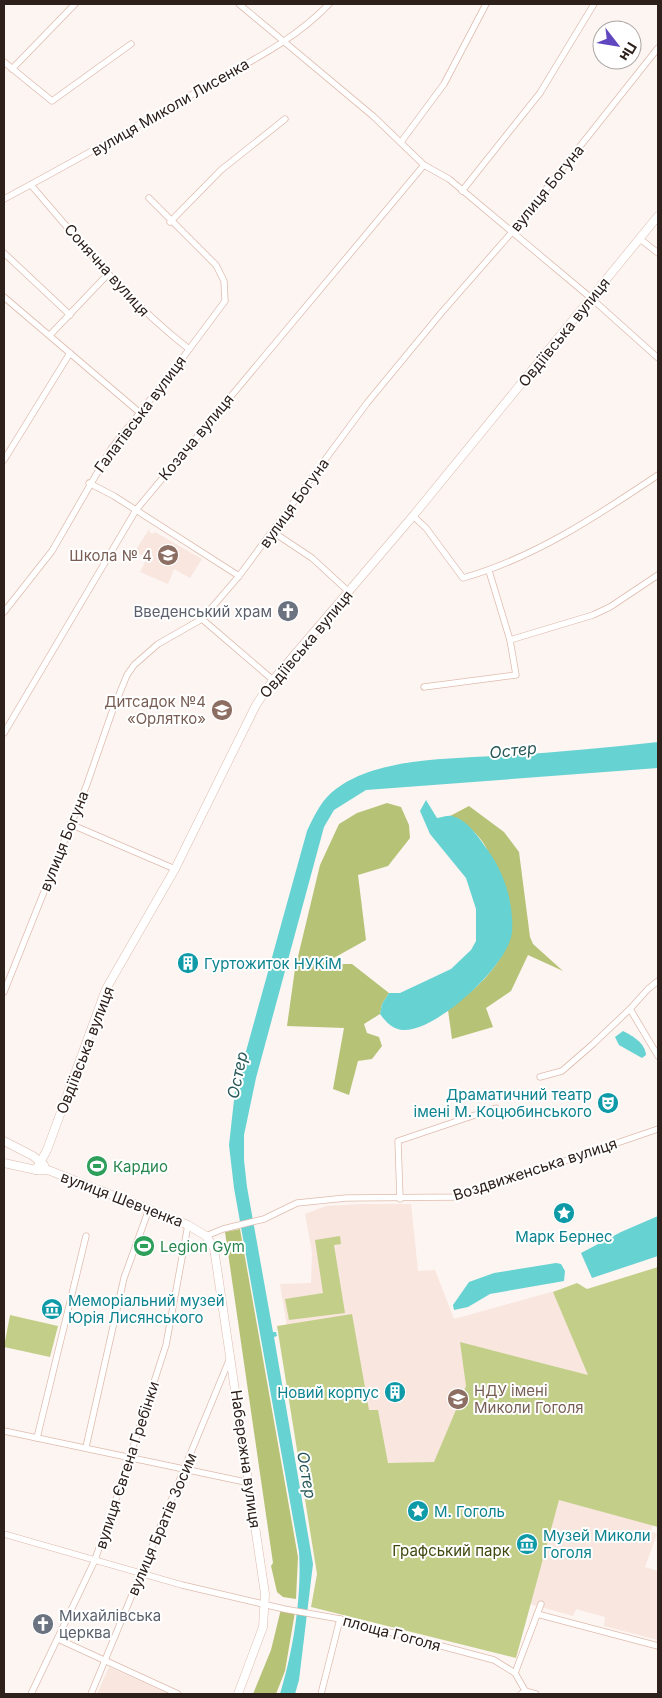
<svg xmlns="http://www.w3.org/2000/svg" width="662" height="1698" font-family="Inter,sans-serif">
<style>
.built{fill:#f8e6df}
.green{fill:#c3cf89}
.forest{fill:#b6c276}
.water{fill:#66d2d2}
.lines{fill:none;stroke-linecap:round;stroke-linejoin:round}
.minor-casing{stroke:#dfbbad;stroke-width:7}
.major-casing{stroke:#dfbbad;stroke-width:9}
.minor{stroke:#fff;stroke-width:5.5}
.major{stroke:#fff;stroke-width:8}
.labels{text-anchor:middle;dominant-baseline:central;stroke-width:4;stroke-linejoin:round;paint-order:stroke}
.street-label{font-size:15px;fill:#2e201b;stroke:#fff}
.education-label{font-size:15px;fill:#785e54;stroke:#fff;text-anchor:end}
.worship-label{font-size:15px;fill:#5b616d;stroke:#fff;text-anchor:end}
.culture-label{font-size:15px;fill:#0d838f;stroke:#fff;text-anchor:start}
.leisure-label{font-size:15px;fill:#27864d;stroke:#fff;text-anchor:start}
.park-label{font-size:15px;fill:#41480f;stroke:#fff}
.water-label{font-size:16px;font-style:italic;fill:#285858;stroke:#fff}
</style>
<rect width="100%" height="100%" fill="#fdf5f2"/>
<g class="built">
<polygon points="150,528 149,532 153,534 155,532 202,559 190,578 174,569 168,584 140,572 147,558 137,553 137,548"/>
<polygon points="362,1204 411,1204 418,1271 435,1270 454,1319 580,1284 632,1343 658,1510 651,1531 657,1534 645,1567 658,1571 658,1640 604,1626 605,1617 576,1609 573,1616 444,1580 287,1327 280,1284 311,1283 312,1252 305,1214 326,1206"/>
<polygon points="109,1667 169,1694 170,1694 97,1694"/>
</g>
<g class="green">
<polygon points="340,1236 341,1244 334,1245 345,1313 289,1320 285,1299 323,1293 315,1240"/>
<polygon points="658,1267 658,1527 559,1500 516,1658 311,1607 317,1574 277,1326 352,1314 369,1410 378,1410 388,1463 434,1462 466,1386 460,1342 588,1375 553,1292 577,1283 587,1289"/>
<polygon points="10,1315 58,1326 50,1357 4,1347"/>
</g>
<g class="forest">
<polygon points="387,803 401,807 409,825 410,838 388,866 358,875 366,940 323,964 352,964 389,993 382,1004 380,1014 364,1024 367,1033 379,1037 382,1046 372,1059 358,1061 349,1095 333,1089 344,1028 287,1026 295,969 320,865 339,824 357,813"/>
<path d="M469,806l35,26 15,20 11,85 3,7 30,27 -35,-16 -17,36 -25,17 7,19 -41,12 -4,-29c28,-21 51,-40 63,-75 2,-7 -4,-21 -6,-29 -10,-39 -14,-72 -55,-90z"/>
<polygon points="240,1229 298,1557 296,1599 283,1597 277,1592 271,1566 273,1563 225,1232"/>
<polygon points="281,1609 295,1612 285,1671 276,1694 253,1694 271,1650"/>
</g>
<g class="water">
<path d="M658,742v26l-292,22 -32,20 -10,17 -68,251 -12,57v25l3,27 26,145h3l1,4 -3,1 39,227 -14,116 -4,14h-15c13,-42 22,-98 19,-142l-65,-364 -5,-43 6,-54 72,-260c6,-13 13,-28 24,-38 40,-35 114,-34 164,-37 55,-3 109,-8 163,-14z"/>
<path d="M426,800l11,18c4,0 10,-3 15,-2 16,4 26,21 35,33 17,23 27,54 25,83 -3,33 -75,99 -108,98 -11,0 -18,-8 -24,-16l2,-10 7,-11h11l51,-24 20,-19 5,-9v-32l-10,-31 -36,-44 -10,-23z"/>
<path d="M623,1031c10,5 22,12 23,24l-4,3 -23,-13 -4,-8z"/>
<polygon points="658,1216 658,1256 592,1278 581,1253 621,1232"/>
<polygon points="556,1263 561,1264 565,1271 564,1281 490,1294 468,1307 454,1310 453,1305 469,1282 494,1273"/>
</g>
<g class="lines">
<g class="minor-casing">
<g id="minor">
<polyline points="239,4 373,116 424,165 449,179 591,298 658,358"/>
<polyline points="4,62 52,101 131,44"/>
<polyline points="12,69 75,4"/>
<polyline points="401,142 444,84 486,4"/>
<path d="M31,185c50,58 97,117 158,164"/>
<polyline points="462,191 540,93 594,4"/>
<path d="M4,199c67,-36 133,-73 199,-111 44,-25 91,-47 126,-84"/>
<polyline points="170,222 221,170 285,119"/>
<polyline points="640,239 658,253"/>
<polyline points="4,253 70,315"/>
<polyline points="4,297 139,412"/>
<polyline points="50,335 108,274"/>
<polyline points="4,460 70,353"/>
<polyline points="89,483 114,496 239,576"/>
<path d="M413,516l13,12 37,50c71,-20 134,-62 195,-103"/>
<polyline points="273,532 312,558 349,592"/>
<polyline points="4,612 52,551 111,449 173,371 225,301 224,281 216,265 149,198"/>
<polyline points="202,619 273,680"/>
<polyline points="510,640 593,615 610,607 658,575"/>
<polyline points="424,687 516,675 510,640 489,571"/>
<polyline points="4,733 136,510 424,165"/>
<polyline points="70,824 175,869"/>
<polyline points="658,981 648,989 630,1009 658,1056"/>
<polyline points="4,992 87,784 112,712 127,675 134,665 158,644 202,619 239,576 367,403 442,312 512,232 658,48"/>
<polyline points="540,1077 562,1071 593,1044 630,1009"/>
<polyline points="400,1199 398,1141 496,1108"/>
<polyline points="206,1236 223,1229 264,1219 297,1203 346,1198 459,1197 658,1129"/>
<polyline points="4,1431 250,1483"/>
<polyline points="37,1438 86,1236"/>
<polyline points="86,1447 124,1278 149,1209"/>
<polyline points="4,1534 182,1585 284,1609 340,1619 494,1660 515,1673 527,1694"/>
<polyline points="537,1614 658,1646"/>
<polyline points="58,1639 178,1694"/>
<polyline points="515,1673 541,1604"/>
<polyline points="31,1694 94,1562 111,1515 166,1345 188,1225"/>
<polyline points="91,1694 230,1358"/>
<polyline points="321,1694 340,1619"/>
<polyline points="521,1694 525,1691 536,1694"/>
</g>
</g>
<g class="major-casing">
<g id="major">
<polyline points="4,1141 33,1156 44,1165"/>
<polyline points="4,1163 36,1170 48,1170 188,1225 206,1236 214,1248 265,1594 263,1627 238,1694"/>
<polyline points="36,1170 47,1150 106,989 175,869 256,705 273,680 413,516 658,216"/>
</g>
</g>
<use href="#minor" class="minor"/>
<use href="#major" class="major"/>
</g>
<defs>
<g id="school-disc" transform="scale(1.125)"><circle r="9.5" fill="#8d6e63" stroke="#fff"/><path d="M0-5L7-2L0 1L-7-2ZM-4 1L0 2.5L4 1V4Q0 6-4 4Z" fill="#fff"/></g>
<g id="church-disc" transform="scale(1.125)"><circle r="9.5" fill="#6b7280" stroke="#fff"/><path d="M-1.2-6h2.4v3.5h3.3v2.4h-3.3V6h-2.4V-.1h-3.3v-2.4h3.3Z" fill="#fff"/></g>
<g id="building-disc" transform="scale(1.125)"><circle r="9.5" fill="#0f9aa8" stroke="#fff"/><path d="M-4-6H4V6H1V3H-1V6H-4ZM-2.5-4.3h1.7v1.8h-1.7ZM.8-4.3h1.7v1.8H.8ZM-2.5-1h1.7V.8h-1.7ZM.8-1h1.7V.8H.8Z" fill="#fff"/></g>
<g id="theatre-disc" transform="scale(1.125)"><circle r="9.5" fill="#0f9aa8" stroke="#fff"/><path d="M-5-5.5Q0-4 5-5.5V0Q5 5 0 6Q-5 5-5 0ZM-3.3-2.5H-1v1.5H-3.3ZM1-2.5H3.3v1.5H1ZM-2.8 1Q0 5.5 2.8 1Z" fill="#fff"/></g>
<g id="stadium-disc" transform="scale(1.125)"><circle r="9.5" fill="#2e9e5b" stroke="#fff"/><path d="M0-5a6.5 5 0 1 0 0 10a6.5 5 0 1 0 0-10ZM-3.5-1.8h7v3.6h-7Z" fill="#fff"/></g>
<g id="sight-disc" transform="scale(1.125)"><circle r="9.5" fill="#0f9aa8" stroke="#fff"/><path d="M0-6L1.8-2.2L6-1.7L2.9 1.2L3.7 5.4L0 3.3L-3.7 5.4L-2.9 1.2L-6-1.7L-1.8-2.2Z" fill="#fff"/></g>
<g id="museum-disc" transform="scale(1.125)"><circle r="9.5" fill="#0f9aa8" stroke="#fff"/><path d="M0-6L6-3V-2H-6V-3ZM-5-1h2V3h-2ZM-1-1h2V3h-2ZM3-1h2V3H3ZM-6 4H6V6H-6Z" fill="#fff"/></g>
<g id="university-disc" transform="scale(1.125)"><circle r="9.5" fill="#8d6e63" stroke="#fff"/><path d="M0-5L7-2L0 1L-7-2ZM-4 1L0 2.5L4 1V4Q0 6-4 4Z" fill="#fff"/></g>
</defs>
<g fill-rule="evenodd">
<use href="#school-disc" x="168" y="555"/>
<use href="#church-disc" x="288" y="611"/>
<use href="#school-disc" x="222" y="710"/>
<use href="#building-disc" x="188" y="963"/>
<use href="#theatre-disc" x="608" y="1103"/>
<use href="#stadium-disc" x="97" y="1166"/>
<use href="#sight-disc" x="564" y="1213"/>
<use href="#stadium-disc" x="144" y="1246"/>
<use href="#museum-disc" x="52" y="1309"/>
<use href="#building-disc" x="395" y="1392"/>
<use href="#university-disc" x="458" y="1399"/>
<use href="#sight-disc" x="418" y="1511"/>
<use href="#museum-disc" x="527" y="1544"/>
<use href="#church-disc" x="43" y="1624"/>
</g>
<g class="labels">
<g class="street-label">
<text transform="translate(170 107) rotate(-30)">вулиця Миколи Лисенка</text>
<text transform="translate(547 188) rotate(-51)">вулиця Богуна</text>
<text transform="translate(107 270) rotate(48)">Сонячна вулиця</text>
<text transform="translate(564 332) rotate(-51)">Овдіївська вулиця</text>
<text transform="translate(140 414) rotate(-53)">Галатівська вулиця</text>
<text transform="translate(196 437) rotate(-50)">Козача вулиця</text>
<text transform="translate(294 503) rotate(-54)">вулиця Богуна</text>
<text transform="translate(306 644) rotate(-50)">Овдіївська вулиця</text>
<text transform="translate(64 841) rotate(-68)">вулиця Богуна</text>
<text transform="translate(85 1050) rotate(-69)">Овдіївська вулиця</text>
<text transform="translate(535 1169) rotate(-18)">Воздвиженська вулиця</text>
<text transform="translate(122 1199) rotate(21)">вулиця Шевченка</text>
<text transform="translate(246 1459) rotate(82)">Набережна вулиця</text>
<text transform="translate(127 1465) rotate(-72)">вулиця Євгена Гребінки</text>
<text transform="translate(162 1524) rotate(-67)">вулиця Братів Зосим</text>
<text transform="translate(392 1633) rotate(15)">площа Гоголя</text>
</g>
<g class="education-label">
<text x="152" y="555">Школа № 4</text>
<text x="206" y="701">Дитсадок №4<tspan x="206" dy="17">«Орлятко»</tspan></text>
<text x="474" y="1390" text-anchor="start">НДУ імені<tspan x="474" dy="17">Миколи Гоголя</tspan></text>
</g>
<g class="worship-label">
<text x="272" y="611">Введенський храм</text>
<text x="59" y="1615" text-anchor="start">Михайлівська<tspan x="59" dy="17">церква</tspan></text>
</g>
<g class="culture-label">
<text x="204" y="963">Гуртожиток НУКіМ</text>
<text x="592" y="1094" text-anchor="end">Драматичний театр<tspan x="592" dy="17">імені М. Коцюбинського</tspan></text>
<text x="564" y="1236" text-anchor="middle">Марк Бернес</text>
<text x="68" y="1300">Меморіальний музей<tspan x="68" dy="17">Юрія Лисянського</tspan></text>
<text x="379" y="1392" text-anchor="end">Новий корпус</text>
<text x="434" y="1511">М. Гоголь</text>
<text x="543" y="1535">Музей Миколи<tspan x="543" dy="17">Гоголя</tspan></text>
</g>
<g class="leisure-label">
<text x="113" y="1166">Кардио</text>
<text x="160" y="1246">Legion Gym</text>
</g>
<g class="park-label">
<text x="451" y="1550">Графський парк</text>
</g>
<g class="water-label">
<text transform="translate(513 750) rotate(-6)">Остер</text>
<text transform="translate(237 1075) rotate(-78)">Остер</text>
<text transform="translate(307 1475) rotate(80)">Остер</text>
</g>
</g>
<rect width="662" height="1698" fill="none" stroke="#2e201b" stroke-width="10"/>
<g transform="translate(617 45) rotate(121)"><circle r="24" fill="#ffffff" stroke="#aba6a4"/>
<path d="M0-4L9 19L0 12L-9 19Z" fill="#6047bf"/>
<text y="-8" font-size="14" font-weight="bold" text-anchor="middle" fill="#2e201b">Пн</text>
</g>
</svg>
